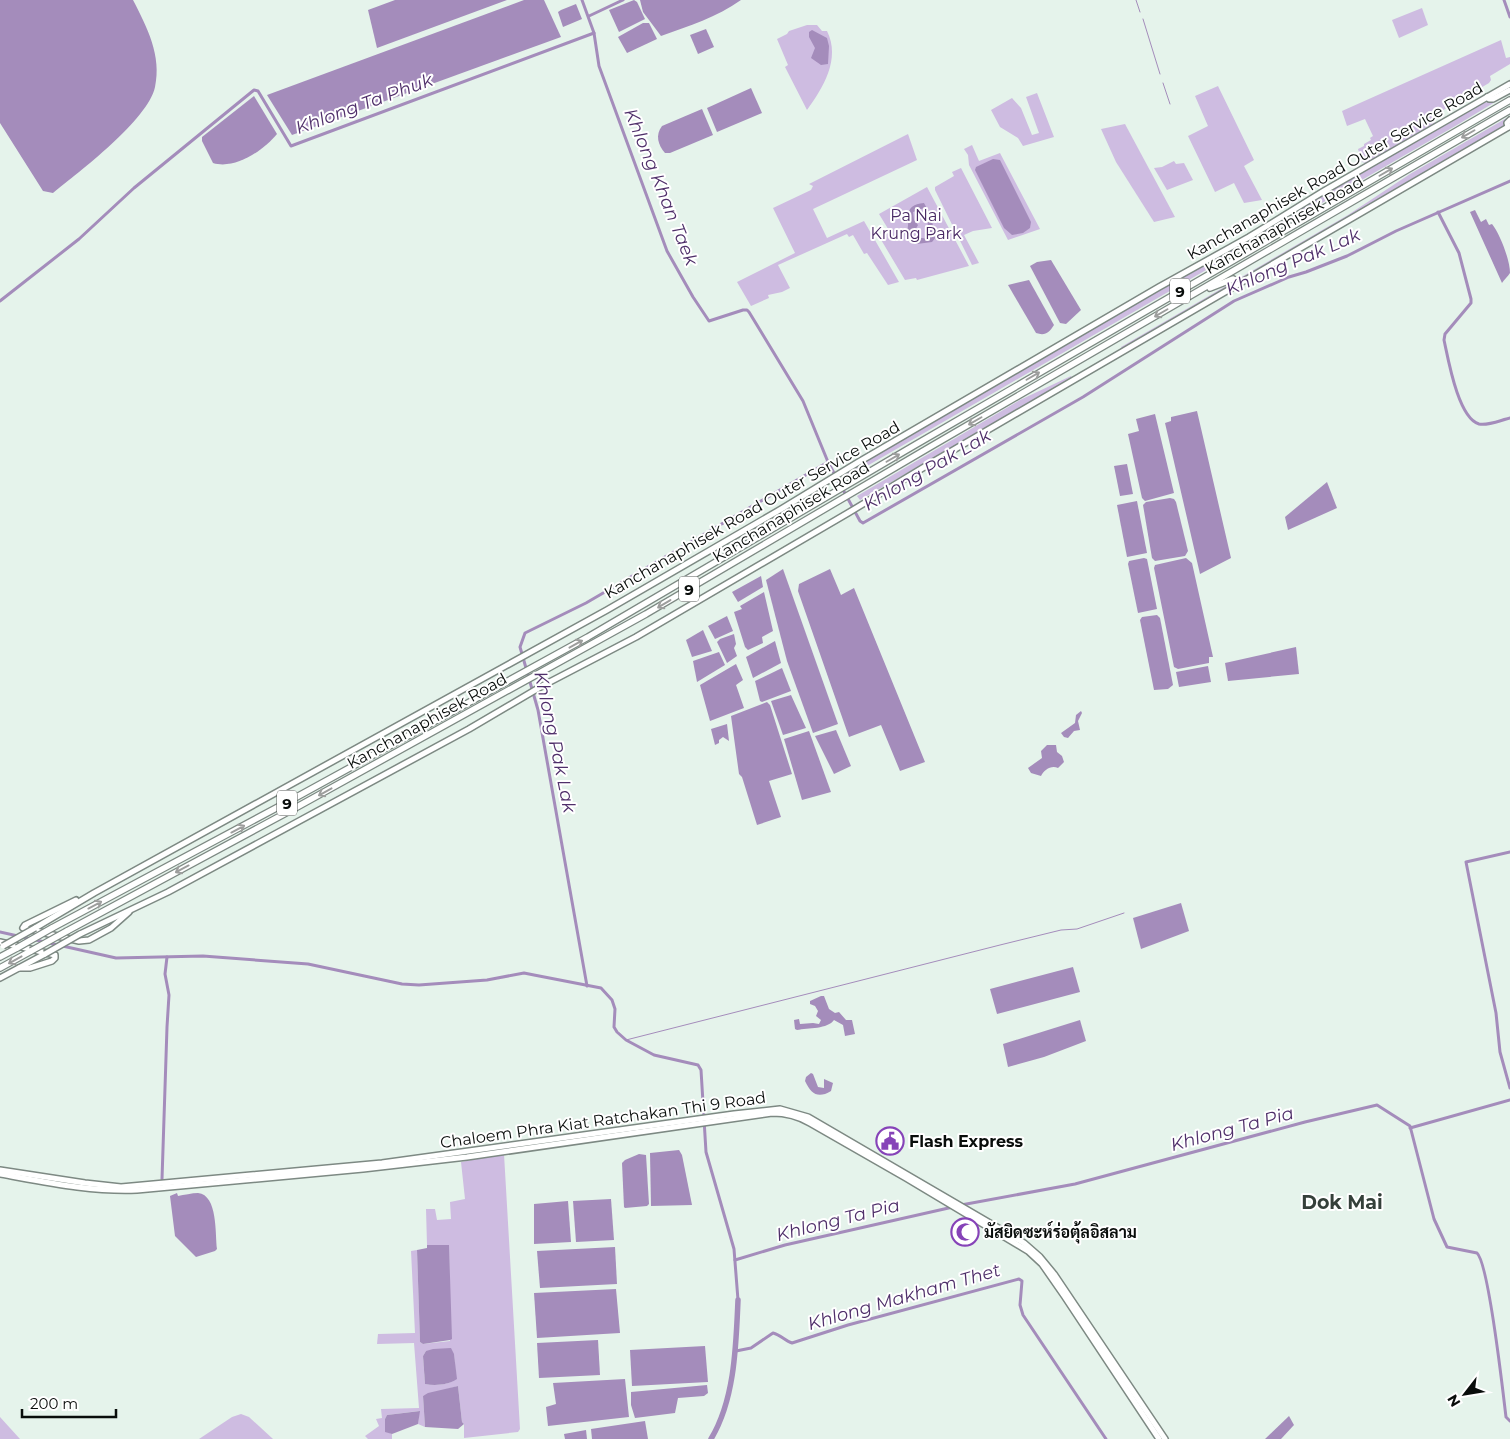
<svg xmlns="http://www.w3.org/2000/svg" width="1510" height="1439" font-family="Montserrat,Sarabun,sans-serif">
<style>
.green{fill:#cebce1;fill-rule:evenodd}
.water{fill:#a48cbb;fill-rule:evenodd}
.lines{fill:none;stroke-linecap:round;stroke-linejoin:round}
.stream{stroke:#a48cbb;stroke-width:1}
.canal{stroke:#a48cbb;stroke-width:3}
.river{stroke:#a48cbb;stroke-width:5.5}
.major-casing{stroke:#7d8983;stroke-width:8}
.highway-casing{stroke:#7d8983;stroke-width:8}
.major{stroke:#fff;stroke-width:5}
.highway{stroke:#fff;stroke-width:5.5}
.major-bridge-casing{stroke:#7d8983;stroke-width:8;stroke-linecap:butt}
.highway-bridge-casing{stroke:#7d8983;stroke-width:8;stroke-linecap:butt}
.major-bridge{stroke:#fff;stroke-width:5}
.highway-bridge{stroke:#fff;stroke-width:5.5}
.oneway{stroke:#9d9e9d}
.labels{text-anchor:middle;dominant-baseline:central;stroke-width:4;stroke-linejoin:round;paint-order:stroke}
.shield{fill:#fff;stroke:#535654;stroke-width:1}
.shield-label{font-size:15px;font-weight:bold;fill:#090d0b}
.street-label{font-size:16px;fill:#090d0b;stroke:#fff}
.park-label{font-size:16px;fill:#492964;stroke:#fff}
.poi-label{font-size:16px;font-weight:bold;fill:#090d0b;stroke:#fff;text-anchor:start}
.water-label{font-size:18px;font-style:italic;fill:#4f2f6a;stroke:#fff}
.quarter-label{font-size:19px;font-weight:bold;fill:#35403a;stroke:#fff}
</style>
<rect width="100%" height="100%" fill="#e5f3eb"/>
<g class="green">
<polygon points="1422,8 1428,25 1399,38 1392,20"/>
<path d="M807,25h10l5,6h5c14,28 -4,57 -20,79l-22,-43 3,-2 -11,-26 10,-5 2,-3z"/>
<polygon points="1501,40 1506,58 1510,57 1510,64 1490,76 1491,80 1489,83 1435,115 1433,120 1435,123 1367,163 1362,162 1358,149 1364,146 1364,144 1371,140 1370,138 1373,136 1365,119 1347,126 1342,111"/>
<polygon points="1218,86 1254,160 1244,166 1262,200 1244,203 1234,183 1215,192 1188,136 1208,126 1195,96"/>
<polygon points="1510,91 1510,93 1457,125 848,477 846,473 1188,274 1292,216 1316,199 1479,104 1492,101"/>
<polygon points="1037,93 1054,137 1023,146 1018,138 1000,127 991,110 1012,98 1021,108 1032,135 1039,133 1026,97"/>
<polygon points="1510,116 1510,119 1501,128 1122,349 1121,347 1348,215 1410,174"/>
<polygon points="1125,124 1175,217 1154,222 1116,162 1101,129"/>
<polygon points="908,134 917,160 813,209 827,238 864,221 899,282 888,285 867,253 864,254 853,235 849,237 847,234 778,265 790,288 782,292 768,295 769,298 751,306 737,282 795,253 773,208 811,190 813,186 809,184"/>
<polygon points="972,145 979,161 1000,153 1040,229 1008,240 969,165 968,155 964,149"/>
<polygon points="1174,161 1176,164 1184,163 1193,180 1167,190 1154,168 1162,167"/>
<polygon points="961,168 992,228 973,231 964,235 979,263 972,265 935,190 935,187 954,176 952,172"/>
<polygon points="927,187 969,266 917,280 916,278 905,280 880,238 890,232 879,214"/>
<polygon points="1071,376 1072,378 1062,384 860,500 857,496 1020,400"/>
<path d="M504,1154l16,275 -2,3 -54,6v-14l-2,-2 -4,-36 -35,10 2,31 -7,-3 1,-13 -32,4 -2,4v12l7,3v5h-24l-3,-3 14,-10 -3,-7 6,-1 -1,-9 38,-1 -5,-65 -37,1 1,-10 37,-1 -4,-82 6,-1 3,92 3,2 27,-3 -1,-96h-22l-1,-36h9l2,11 14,-1 -1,-17 15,-3 -4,-37zM426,1351l28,3 2,25c-8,6 -21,7 -31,5l-2,-28z"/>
<polygon points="241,1414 249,1417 273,1439 199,1439 232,1417"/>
<polygon points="0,1417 20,1439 0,1439"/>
</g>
<g class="water">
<path d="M0,0h133c14,27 29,56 22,87 -7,33 -76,85 -102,106l-10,-2 -43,-68z"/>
<polygon points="395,0 507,0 377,48 368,10"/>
<polygon points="524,0 544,0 561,37 292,135 267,95"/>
<polygon points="634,0 637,2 645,19 619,32 609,10"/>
<path d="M640,0h101c-24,17 -52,26 -80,36l-18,-24z"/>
<polygon points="576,4 582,19 563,27 558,12 561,10"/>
<polygon points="643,23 649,23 657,39 627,53 618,37"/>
<polygon points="706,29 714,47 698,54 690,35"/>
<polygon points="812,30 827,38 829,46 828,64 821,65 811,58 815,48 809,37 809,32"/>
<polygon points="751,88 762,113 717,132 707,108"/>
<path d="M254,96l23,38c-13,16 -42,36 -64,29l-11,-22v-4z"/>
<path d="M702,109l11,26 -43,18h-5c-7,-8 -10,-18 -3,-27z"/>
<polygon points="993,159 1000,160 1031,222 1030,228 1023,233 1012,235 1004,228 975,170 976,167"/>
<path d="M924,203l6,11 6,23 -4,5 -15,2 -10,-12c4,-14 -5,-27 17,-29zM924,208l3,7 1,13 3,8 -2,3 -14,-2 -2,-3 5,-9 -4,-5 -1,-8z"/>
<path d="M1475,210l6,12 5,-3 3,6 3,-1c8,10 18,36 18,49 -2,3 -6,7 -8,10l-32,-71z"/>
<polygon points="1051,260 1081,310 1066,324 1060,323 1030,266 1037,262"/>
<path d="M1029,280l25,45c-5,8 -9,11 -18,8l-28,-48z"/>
<polygon points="1197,411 1231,558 1200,574 1165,423 1171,421 1171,417"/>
<polygon points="1155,414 1174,493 1145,501 1142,498 1128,434 1139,431 1136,419"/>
<polygon points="1127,464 1133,494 1120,496 1114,466"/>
<polygon points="1327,482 1337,508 1288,530 1285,517"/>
<polygon points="1170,498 1174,499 1176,502 1188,551 1185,556 1155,561 1152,558 1143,505 1146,502"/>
<polygon points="1137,501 1147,553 1127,557 1117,505"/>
<polygon points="1144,558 1147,559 1157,609 1138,613 1128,564 1129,561"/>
<polygon points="1186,558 1192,563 1213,657 1209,657 1209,663 1178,669 1174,667 1154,568 1155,565"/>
<polygon points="783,569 838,724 813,733 787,661 766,580"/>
<polygon points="830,569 841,595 854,588 925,762 900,771 881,725 849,737 798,591 799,584"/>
<polygon points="761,576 763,587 738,602 732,592"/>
<polygon points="764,592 773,631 762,637 763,643 748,650 745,647 734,612 742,609 740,606"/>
<polygon points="1157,615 1160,618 1173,685 1168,689 1154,690 1140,620 1142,617"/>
<polygon points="727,616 733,631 715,639 708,626"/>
<polygon points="703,630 712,651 692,657 686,640"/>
<polygon points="734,634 736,644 734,648 737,656 727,663 717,642 720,639"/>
<polygon points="775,641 781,663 753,678 746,657"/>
<polygon points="1296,647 1299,674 1228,681 1225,663"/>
<polygon points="719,652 725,665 697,682 693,661"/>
<polygon points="736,664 743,680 736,685 744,708 710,721 700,685"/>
<polygon points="1208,666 1211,682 1179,687 1176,672"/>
<polygon points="782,668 791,691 762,702 760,701 755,681"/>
<polygon points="791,695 806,728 783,735 771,701"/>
<polygon points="767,702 770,705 792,774 769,781 781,817 757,825 742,777 739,774 731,716"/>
<polygon points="1081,711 1082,713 1078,721 1080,730 1074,731 1068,738 1064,737 1061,733 1075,723 1076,715"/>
<polygon points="727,724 729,741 723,737 719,740 719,743 715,745 711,729"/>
<polygon points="836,730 851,766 834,774 815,736"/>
<polygon points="809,731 831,792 802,800 784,739"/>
<path d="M1047,745h9l1,7 5,4 2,6 -6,6c-7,-3 -14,2 -17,8l-10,-3 -3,-5 14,-10 -1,-7z"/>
<polygon points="1181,903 1189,931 1141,949 1133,918"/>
<polygon points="1073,967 1080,992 997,1014 990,989"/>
<path d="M821,996h3l5,13 6,4 4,-1 7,8h6l3,14 -10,2 -2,-11 -9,-5c-6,9 -26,8 -37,10l-2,-1 -1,-9 5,-1 1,5 13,-1 6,1 2,-4 -5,-4 2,-5 -3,-5 -5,-2v-3z"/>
<polygon points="1080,1020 1086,1041 1044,1057 1008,1067 1003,1044"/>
<path d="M811,1073l2,1 5,13 6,1v-9l9,4 -2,8c-13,8 -20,3 -26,-10l1,-4z"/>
<polygon points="679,1150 682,1155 692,1205 651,1206 650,1153"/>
<polygon points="639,1154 646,1155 649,1204 647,1206 625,1208 624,1207 622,1163 625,1160"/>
<path d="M177,1193l1,3c6,-1 14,-3 20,-3 20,2 17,41 19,56l-2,2 -19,6 -21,-21 -5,-40z"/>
<polygon points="611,1199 614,1240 576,1242 573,1201"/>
<polygon points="568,1201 571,1242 534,1244 534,1204"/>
<polygon points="427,1245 449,1245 452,1339 450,1340 423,1344 420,1342 417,1250 427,1248"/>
<polygon points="615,1247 617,1284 540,1288 537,1251"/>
<polygon points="616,1289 620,1333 537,1338 534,1293"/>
<polygon points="598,1340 600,1375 539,1378 537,1343"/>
<polygon points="705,1346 708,1382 632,1386 630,1350"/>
<path d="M451,1348l3,6 3,25c-9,6 -22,7 -32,5l-2,-28 3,-5 7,-2z"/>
<polygon points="625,1379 629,1417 548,1426 546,1407 556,1404 553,1383"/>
<polygon points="707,1385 708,1393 704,1396 678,1398 675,1413 635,1418 631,1405 631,1392"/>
<polygon points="458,1386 462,1422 464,1424 458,1429 425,1427 423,1396 428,1393"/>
<polygon points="420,1411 418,1424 392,1434 385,1432 385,1419 387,1415"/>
<polygon points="1289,1416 1294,1425 1281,1439 1265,1439"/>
<polygon points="645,1421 648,1439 592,1439 591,1429"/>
<polygon points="586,1430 587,1439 565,1439 564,1434"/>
</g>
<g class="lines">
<g class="stream">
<polyline points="1136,0 1140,12"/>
<polyline points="1143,19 1160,74"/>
<polyline points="1163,83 1170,104"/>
<polyline points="906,239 910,237"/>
<polyline points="626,1040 1000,945 1061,930 1077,929 1124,913"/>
</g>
<g class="canal">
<polyline points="582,0 594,33 599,66 667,251 693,297 709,321 743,310 747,310 749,312 803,401 828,462 860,521 863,523 1083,397 1234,301 1289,277 1306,272 1347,256 1396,231 1510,181"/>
<polyline points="1504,0 1510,17"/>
<polyline points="589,16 623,0"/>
<path d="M1438,212l21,41 12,46v4l-26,31 -1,6c4,18 14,78 35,84 9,2 22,-4 31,-6"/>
<polyline points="0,301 79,239 134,188 254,90 258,91 291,146 594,33"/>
<polyline points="1510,852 1466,862 1496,1013 1500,1052 1510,1088"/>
<polyline points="0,932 116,958 203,956 308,964 402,984 419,985 487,980 524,973 534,975 601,988 612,1000 615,1009 614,1027 617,1032 626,1040 654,1055 698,1065 701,1070 706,1152 734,1249 738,1300"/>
<polyline points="587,986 538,710 520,647 525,633 586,603 828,462"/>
<polyline points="1410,1128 1510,1100"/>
<polyline points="162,1179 167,1027 169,995 165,974 167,957"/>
<path d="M961,1205l114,-21 230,-62 72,-17 33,21 24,93 13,28 30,6c12,11 26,140 29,164l4,4"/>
<polyline points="735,1260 785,1245 953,1207"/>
<path d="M736,1351l15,-3 22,-15c8,2 12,8 19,10l56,-18 171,-46 3,2 -2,24 3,10 83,124"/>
</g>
<path class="river" d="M711,1439c24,-40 25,-94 27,-139"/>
<g class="major-casing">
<g id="major">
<polyline points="1487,97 1489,99 1493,99 1510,90"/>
<polyline points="1508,127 1507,123 1510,120"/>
<polyline points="76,900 25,925 23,928 79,941 89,940 111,928 129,912"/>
<polyline points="35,928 94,893 607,610 783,508 857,463 1159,287 1249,237 1324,191 1510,84"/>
<polyline points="80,934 168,892 469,729 542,686 636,637 848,513 926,466 1510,126"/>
<polyline points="0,942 55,955 55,958 52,961 30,968 19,968"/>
<polyline points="0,978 45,954"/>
<polyline points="0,1170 85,1183 121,1187 382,1163 734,1114 780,1109 808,1117 1024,1243 1040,1257 1054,1274 1165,1439"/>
<path d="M0,1174c45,8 91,18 137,16l226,-21 104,-12 305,-44c14,0 26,3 38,10l96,55 122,73 14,13 23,33 94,142"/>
</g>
</g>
<g class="highway-casing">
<g id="highway">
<polyline points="1210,288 1233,279"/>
<polyline points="52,928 293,799 588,637 915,445 1510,100"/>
<polyline points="67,931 297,807 646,614 930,447 1510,110"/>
<polyline points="0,957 17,948"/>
<polyline points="0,968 31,951"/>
</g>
</g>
<use href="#major" class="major"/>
<use href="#highway" class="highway"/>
<g class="major-bridge-casing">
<g id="major-bridge">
<polyline points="3,946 35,928"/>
<polyline points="45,954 80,934"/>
</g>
</g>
<g class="highway-bridge-casing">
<g id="highway-bridge">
<polyline points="17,948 52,928"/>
<polyline points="31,951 67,931"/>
</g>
</g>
<use href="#major-bridge" class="major-bridge"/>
<use href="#highway-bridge" class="highway-bridge"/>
</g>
<defs><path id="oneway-shaft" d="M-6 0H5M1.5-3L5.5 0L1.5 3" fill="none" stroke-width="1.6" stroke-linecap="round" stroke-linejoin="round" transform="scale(1.25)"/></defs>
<g class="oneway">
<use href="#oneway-shaft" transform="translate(1468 134) rotate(150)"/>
<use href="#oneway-shaft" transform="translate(1386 172) rotate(-30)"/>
<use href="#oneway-shaft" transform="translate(1161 313) rotate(150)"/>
<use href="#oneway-shaft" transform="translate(1033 376) rotate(-30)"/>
<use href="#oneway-shaft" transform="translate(975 421) rotate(150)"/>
<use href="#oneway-shaft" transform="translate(893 458) rotate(-30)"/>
<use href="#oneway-shaft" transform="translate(664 604) rotate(149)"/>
<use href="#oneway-shaft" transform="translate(576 644) rotate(-29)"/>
<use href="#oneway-shaft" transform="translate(325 792) rotate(151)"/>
<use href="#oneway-shaft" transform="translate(238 829) rotate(-28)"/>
<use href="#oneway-shaft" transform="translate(182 869) rotate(152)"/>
<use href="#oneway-shaft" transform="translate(95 905) rotate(-28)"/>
<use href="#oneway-shaft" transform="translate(15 960) rotate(151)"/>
</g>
<defs>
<g id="civic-ring" transform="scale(1.4375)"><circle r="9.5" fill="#fff" stroke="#8643b8" stroke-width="1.5"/><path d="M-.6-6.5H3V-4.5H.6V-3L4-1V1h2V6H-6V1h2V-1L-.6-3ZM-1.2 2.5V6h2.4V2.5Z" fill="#8643b8"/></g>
<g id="mosque-ring" transform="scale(1.4375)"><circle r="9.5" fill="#fff" stroke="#8643b8" stroke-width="1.5"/><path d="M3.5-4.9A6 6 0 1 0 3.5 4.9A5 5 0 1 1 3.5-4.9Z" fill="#8643b8"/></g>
</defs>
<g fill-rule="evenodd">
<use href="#civic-ring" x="890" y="1141"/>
<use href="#mosque-ring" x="965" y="1232"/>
</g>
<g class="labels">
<g class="shield">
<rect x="1170" y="278.5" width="20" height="25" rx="4"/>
<rect x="679" y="576.5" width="20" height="25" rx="4"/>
<rect x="277" y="790.5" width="20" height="25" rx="4"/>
</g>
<g class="shield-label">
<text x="1180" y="291">9</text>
<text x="689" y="589">9</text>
<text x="287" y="803">9</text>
</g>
<g class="street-label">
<text transform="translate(1335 171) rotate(-30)">Kanchanaphisek Road Outer Service Road</text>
<text transform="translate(1284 225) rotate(-30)">Kanchanaphisek Road</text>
<text transform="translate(752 510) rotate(-30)">Kanchanaphisek Road Outer Service Road</text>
<text transform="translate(791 512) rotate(-31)">Kanchanaphisek Road</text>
<text transform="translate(427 721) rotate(-29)">Kanchanaphisek Road</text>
<text transform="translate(603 1120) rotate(-8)">Chaloem Phra Kiat Ratchakan Thi 9 Road</text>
</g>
<g class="park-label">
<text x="916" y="215">Pa Nai<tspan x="916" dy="18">Krung Park</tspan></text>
</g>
<g class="poi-label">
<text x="909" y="1141">Flash Express</text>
<text x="984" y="1232">มัสยิดซะห์ร่อตุ้ลอิสลาม</text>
</g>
<g class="water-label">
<text transform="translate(364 104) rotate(-20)">Khlong Ta Phuk</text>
<text transform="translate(661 187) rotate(68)">Khlong Khan Taek</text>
<text transform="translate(1293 262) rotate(-23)">Khlong Pak Lak</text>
<text transform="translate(927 470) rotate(-30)">Khlong Pak Lak</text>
<text transform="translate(555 742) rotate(78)">Khlong Pak Lak</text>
<text transform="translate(1232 1129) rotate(-15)">Khlong Ta Pia</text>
<text transform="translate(838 1220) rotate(-14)">Khlong Ta Pia</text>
<text transform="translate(904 1297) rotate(-16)">Khlong Makham Thet</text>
</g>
<g class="quarter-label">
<text x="1342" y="1202">Dok Mai</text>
</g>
</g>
<g transform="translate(1465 1394) rotate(239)" stroke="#ffffff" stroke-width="4" paint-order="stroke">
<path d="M0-4L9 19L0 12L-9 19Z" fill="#090d0b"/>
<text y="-8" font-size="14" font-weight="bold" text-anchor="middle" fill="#090d0b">N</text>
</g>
<path d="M22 1409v8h94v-8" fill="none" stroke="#090d0b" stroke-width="2.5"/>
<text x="30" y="1409" font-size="15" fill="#090d0b" stroke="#ffffff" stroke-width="4" paint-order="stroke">200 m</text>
</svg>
